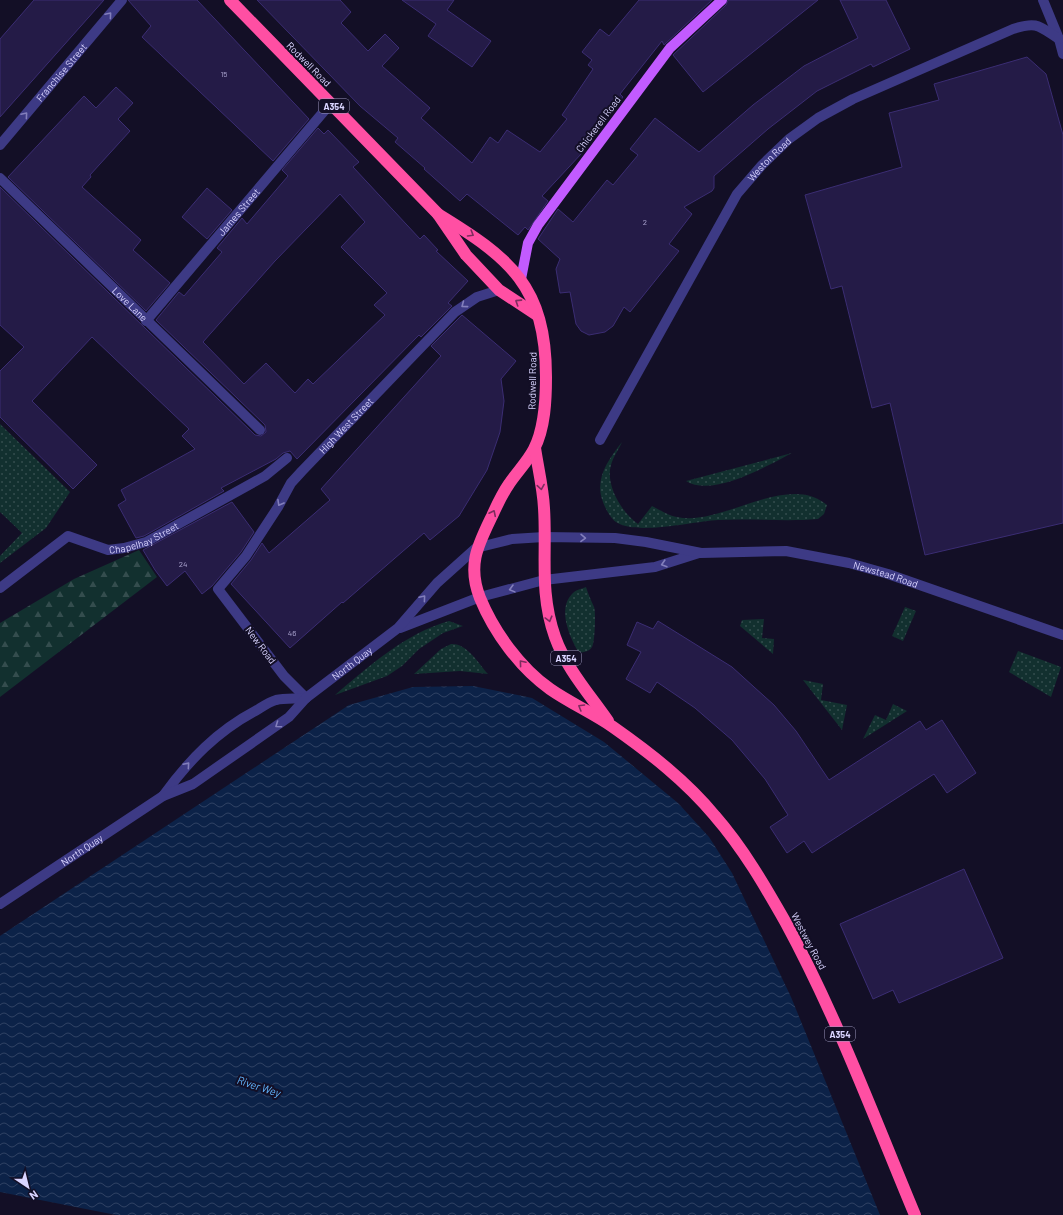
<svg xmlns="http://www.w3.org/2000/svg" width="1063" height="1215" font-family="Barlow,sans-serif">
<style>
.grass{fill:url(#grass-dots)}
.forest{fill:url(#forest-firs)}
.water{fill:url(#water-waves)}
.building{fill:#241b47;stroke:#3b2d73;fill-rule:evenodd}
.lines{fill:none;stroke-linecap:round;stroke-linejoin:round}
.minor{stroke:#3d3a85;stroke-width:10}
.major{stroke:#c25bff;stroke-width:10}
.highway{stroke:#ff4fa3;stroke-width:12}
.oneway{stroke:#837fbc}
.oneway2{stroke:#7d2c5e}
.labels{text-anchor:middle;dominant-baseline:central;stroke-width:4;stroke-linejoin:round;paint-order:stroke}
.number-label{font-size:8px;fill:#aca6d1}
.shield{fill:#130f26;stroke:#9e99be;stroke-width:1}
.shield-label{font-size:9px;font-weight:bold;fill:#d9d4ff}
.street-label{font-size:10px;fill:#d9d4ff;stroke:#130f26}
.water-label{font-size:11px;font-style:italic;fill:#62b6ff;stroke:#130f26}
</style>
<defs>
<pattern id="grass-dots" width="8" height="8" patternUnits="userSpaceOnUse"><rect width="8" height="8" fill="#12302f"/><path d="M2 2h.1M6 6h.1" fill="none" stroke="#344d4e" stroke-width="1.8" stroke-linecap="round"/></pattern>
<pattern id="forest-firs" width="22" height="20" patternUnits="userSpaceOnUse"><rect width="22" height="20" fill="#12302f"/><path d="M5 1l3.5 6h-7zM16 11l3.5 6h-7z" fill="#344d4e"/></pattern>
<pattern id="water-waves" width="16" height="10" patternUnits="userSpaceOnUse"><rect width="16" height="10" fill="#0c2248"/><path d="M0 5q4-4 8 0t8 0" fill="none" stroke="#2f4163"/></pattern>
</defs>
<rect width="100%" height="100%" fill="#130f26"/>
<g class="grass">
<polygon points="0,424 70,492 46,528 0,563 0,556 22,533 0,512"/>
<path d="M622,442c-3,7 -9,15 -11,23 -6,20 11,48 27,59l14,-18c8,4 17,10 25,11 45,10 110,-46 150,-12l-3,9 -6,5c-33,3 -67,-1 -100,1 -23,1 -82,16 -102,2 -5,-3 -11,-14 -13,-20 -9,-23 5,-42 19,-60z"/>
<path d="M792,453c-25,13 -80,45 -106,28z"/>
<path d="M586,587c2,7 5,13 8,20 2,4 1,36 -2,40 -2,4 -8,5 -13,6 -9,-15 -22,-44 -7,-59 3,-4 9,-5 14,-7z"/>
<polygon points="905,607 916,611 903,641 892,636"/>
<polygon points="764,619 762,638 774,639 773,654 740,626 742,620"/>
<path d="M449,621l14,5 -20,7 -24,16 -17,17 -15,10 -52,19c34,-29 71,-62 114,-74z"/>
<path d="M451,644c16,-1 27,19 37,30l-28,-3 -46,3 27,-25z"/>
<polygon points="1018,651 1061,667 1051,697 1009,672"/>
<polygon points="803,680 823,684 821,700 847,705 842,730"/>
<polygon points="893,704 907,711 863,739 875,715 886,720"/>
</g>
<polygon class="forest" points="139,550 157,577 0,697 0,623 74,579"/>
<polygon class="water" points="473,686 532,698 604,742 678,803 709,837 732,873 791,997 880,1215 116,1215 0,1192 0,936 349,705 413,687"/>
<g class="building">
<polygon points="34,0 104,0 0,117 0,39"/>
<polygon points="128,0 197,0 309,119 273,161 142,37 151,26"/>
<polygon points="257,0 340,0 351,12 341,23 368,51 385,34 399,48 382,66 430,108 421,118 472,163 490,137 498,143 507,130 540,152 567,119 562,115 593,69 588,65 592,60 582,52 600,29 609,36 639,0 712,0 664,45 662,41 620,94 623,97 582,153 542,196 548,201 528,230 525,227 518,235 467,194 460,201 424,169 425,168 395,142 398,138 360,106"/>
<polygon points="402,0 454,0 447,10 491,41 472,67 428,36 436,24"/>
<polygon points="728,0 818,0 703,92 673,55 726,5"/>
<polygon points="840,0 886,0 910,49 873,67 871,64 817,91 768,129 714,176 714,188 712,191 684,207 692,214 669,244 679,251 630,312 624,307 613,326 605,332 589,335 581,331 576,324 570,292 560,293 556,269 560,259 538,239 558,209 573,222 607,180 613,185 638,155 630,149 655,118 699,152 753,105 804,66 858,38"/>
<polygon points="1027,57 1046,74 1063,135 1063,523 925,555 890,403 872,408 842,286 831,289 805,195 902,167 889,113 939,100 934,84"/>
<polygon points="116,87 133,103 118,119 130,131 90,175 91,177 82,187 141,240 133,250 170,283 146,311 8,177 84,96 96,108"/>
<path d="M318,128l6,6 4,-4 31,32 -6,5 67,72 4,-4 14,15 -2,1 32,30 -20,22 4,3 -31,31 -2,-2 -122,124 -7,-8 -7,2 -7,6 -55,29 3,3 -80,45 -8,2 -18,-33 8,-5 -5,-10 74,-41 -13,-13 7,-7 -97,-92 -60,64 65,64 -24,24 -73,-72v-46l24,-24 -24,-22v-138l255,248 6,1 5,-4 -1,-7 -109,-105 23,-28 5,4 38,-44 -5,-4 25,-30 5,6 41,-48 -6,-6zM340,194l25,28 -24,25 46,46 -13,12 11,10 -72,69 -5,-5 -13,14 -29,-30 -22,21 -41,-42 72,-81z"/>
<polygon points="207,188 232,210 207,239 182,217"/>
<polygon points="462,315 516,361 501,379 504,401 500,432 487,470 459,516 430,540 424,533 343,603 342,602 290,648 231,584 251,560 262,543 269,553 330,500 321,489 441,356 431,346"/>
<polygon points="232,502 254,532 241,552 212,586 202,594 185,571 167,586 155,570 143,550"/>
<polygon points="658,621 732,667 754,687 774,705 796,731 829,780 920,721 926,730 942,720 976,773 947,793 934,774 812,853 804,841 787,853 770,827 788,815 765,779 732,740 695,708 657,682 650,693 626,679 641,652 627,645 637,622 653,629"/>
<polygon points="964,869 1003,958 899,1003 893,990 873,999 840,924"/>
</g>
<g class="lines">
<g class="minor">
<polyline points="1043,0 1059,39 1063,54"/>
<path id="s1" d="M0,145l122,-145"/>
<path id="s2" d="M0,178l260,252"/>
<path id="s3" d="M146,321l185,-218"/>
<path id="s4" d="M600,440l137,-246 25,-29 27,-26 29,-21 35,-19 160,-70c24,-8 26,-3 46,10"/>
<path id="s5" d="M0,588l68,-52 40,14 16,-2 22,-6 119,-66 22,-18"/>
<polyline points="400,628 480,597 544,580 655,567 699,553"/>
<path id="s6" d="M306,698l-22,-22 -66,-87 28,-33 32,-49 13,-24 11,-12 153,-159 22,-15 22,-7"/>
<path d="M163,796c26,-36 54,-65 94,-86 5,-3 12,-8 19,-10 9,-2 20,-1 30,-2"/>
<path id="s7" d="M0,904l163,-108 30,-12 96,-67 17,-19 92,-70 39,-45 39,-35 36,-9 32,-2 71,1 31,4 55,11 85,-2 63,12 39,11 175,61"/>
</g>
<polyline class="major" points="521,279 528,243 538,225 670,48 722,0"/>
<g class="highway">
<polyline points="230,0 438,214 466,255 499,290 537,315"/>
<path d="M438,214c72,44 108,72 108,163 0,22 -1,51 -12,72 -6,12 -17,23 -25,35 -7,10 -12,21 -17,32 -14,29 -25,49 -12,82 14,34 40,70 70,91 20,14 43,24 63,38 37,26 73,54 102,89 28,32 50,70 71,107 51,94 88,194 129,292"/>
<path d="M535,448c3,20 8,40 9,60 3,46 -5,84 11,129 11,31 35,58 53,84"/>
</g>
</g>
<defs><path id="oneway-chevron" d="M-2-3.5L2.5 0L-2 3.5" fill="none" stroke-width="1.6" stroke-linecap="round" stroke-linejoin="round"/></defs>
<g class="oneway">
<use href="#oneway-chevron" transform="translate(109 15) rotate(-50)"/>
<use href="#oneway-chevron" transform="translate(25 115) rotate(-50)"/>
<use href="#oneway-chevron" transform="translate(464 305) rotate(143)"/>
<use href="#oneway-chevron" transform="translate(280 503) rotate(119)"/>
<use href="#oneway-chevron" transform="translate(583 538) rotate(1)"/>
<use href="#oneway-chevron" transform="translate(664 564) rotate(163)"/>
<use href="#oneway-chevron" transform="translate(512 589) rotate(165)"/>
<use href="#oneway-chevron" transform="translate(423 598) rotate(-50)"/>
<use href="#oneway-chevron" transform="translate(278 725) rotate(145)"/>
<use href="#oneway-chevron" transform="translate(187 765) rotate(-49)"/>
</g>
<g class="oneway2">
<use href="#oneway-chevron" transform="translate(471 234) rotate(31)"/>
<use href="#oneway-chevron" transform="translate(518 302) rotate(-147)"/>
<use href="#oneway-chevron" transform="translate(541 487) rotate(81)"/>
<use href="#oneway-chevron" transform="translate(493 513) rotate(-64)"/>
<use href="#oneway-chevron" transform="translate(549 619) rotate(75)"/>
<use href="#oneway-chevron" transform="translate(522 663) rotate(-130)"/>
<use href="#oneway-chevron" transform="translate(581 707) rotate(-149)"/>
</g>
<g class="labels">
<g class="number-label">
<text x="224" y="74">15</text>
<text x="645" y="222">2</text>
<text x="183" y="564">24</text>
<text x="292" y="633">46</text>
</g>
<g class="shield">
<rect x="319" y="99" width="30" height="14" rx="3"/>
<rect x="551" y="651" width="30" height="14" rx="3"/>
<rect x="825" y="1027" width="30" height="14" rx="3"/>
</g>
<g class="shield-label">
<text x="334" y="106">A354</text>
<text x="566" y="658">A354</text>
<text x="840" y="1034">A354</text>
</g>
<g class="street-label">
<text transform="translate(309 64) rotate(45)">Rodwell Road</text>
<text stroke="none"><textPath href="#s1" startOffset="95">Franchise Street</textPath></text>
<text transform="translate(598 124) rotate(-53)">Chickerell Road</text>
<text stroke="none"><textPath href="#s4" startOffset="329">Weston Road</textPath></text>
<text stroke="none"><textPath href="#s3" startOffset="143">James Street</textPath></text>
<text stroke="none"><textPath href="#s2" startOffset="181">Love Lane</textPath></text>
<text transform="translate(532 381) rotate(-89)">Rodwell Road</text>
<text stroke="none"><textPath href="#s6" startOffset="349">High West Street</textPath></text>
<text stroke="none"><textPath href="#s5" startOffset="166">Chapelhay Street</textPath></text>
<text stroke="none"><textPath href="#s7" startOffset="1013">Newstead Road</textPath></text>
<text transform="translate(261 645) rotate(53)">New Road</text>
<text stroke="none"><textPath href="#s7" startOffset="428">North Quay</textPath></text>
<text stroke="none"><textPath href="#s7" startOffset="98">North Quay</textPath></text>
<text transform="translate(809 941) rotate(62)">Westwey Road</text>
</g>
<g class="water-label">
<text transform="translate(259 1086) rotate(18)">River Wey</text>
</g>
</g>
<g transform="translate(28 1187) rotate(145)" stroke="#130f26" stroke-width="3" paint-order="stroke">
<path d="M0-3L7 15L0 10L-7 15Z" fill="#d9d4ff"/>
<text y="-6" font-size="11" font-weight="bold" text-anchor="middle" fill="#d9d4ff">N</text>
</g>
</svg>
